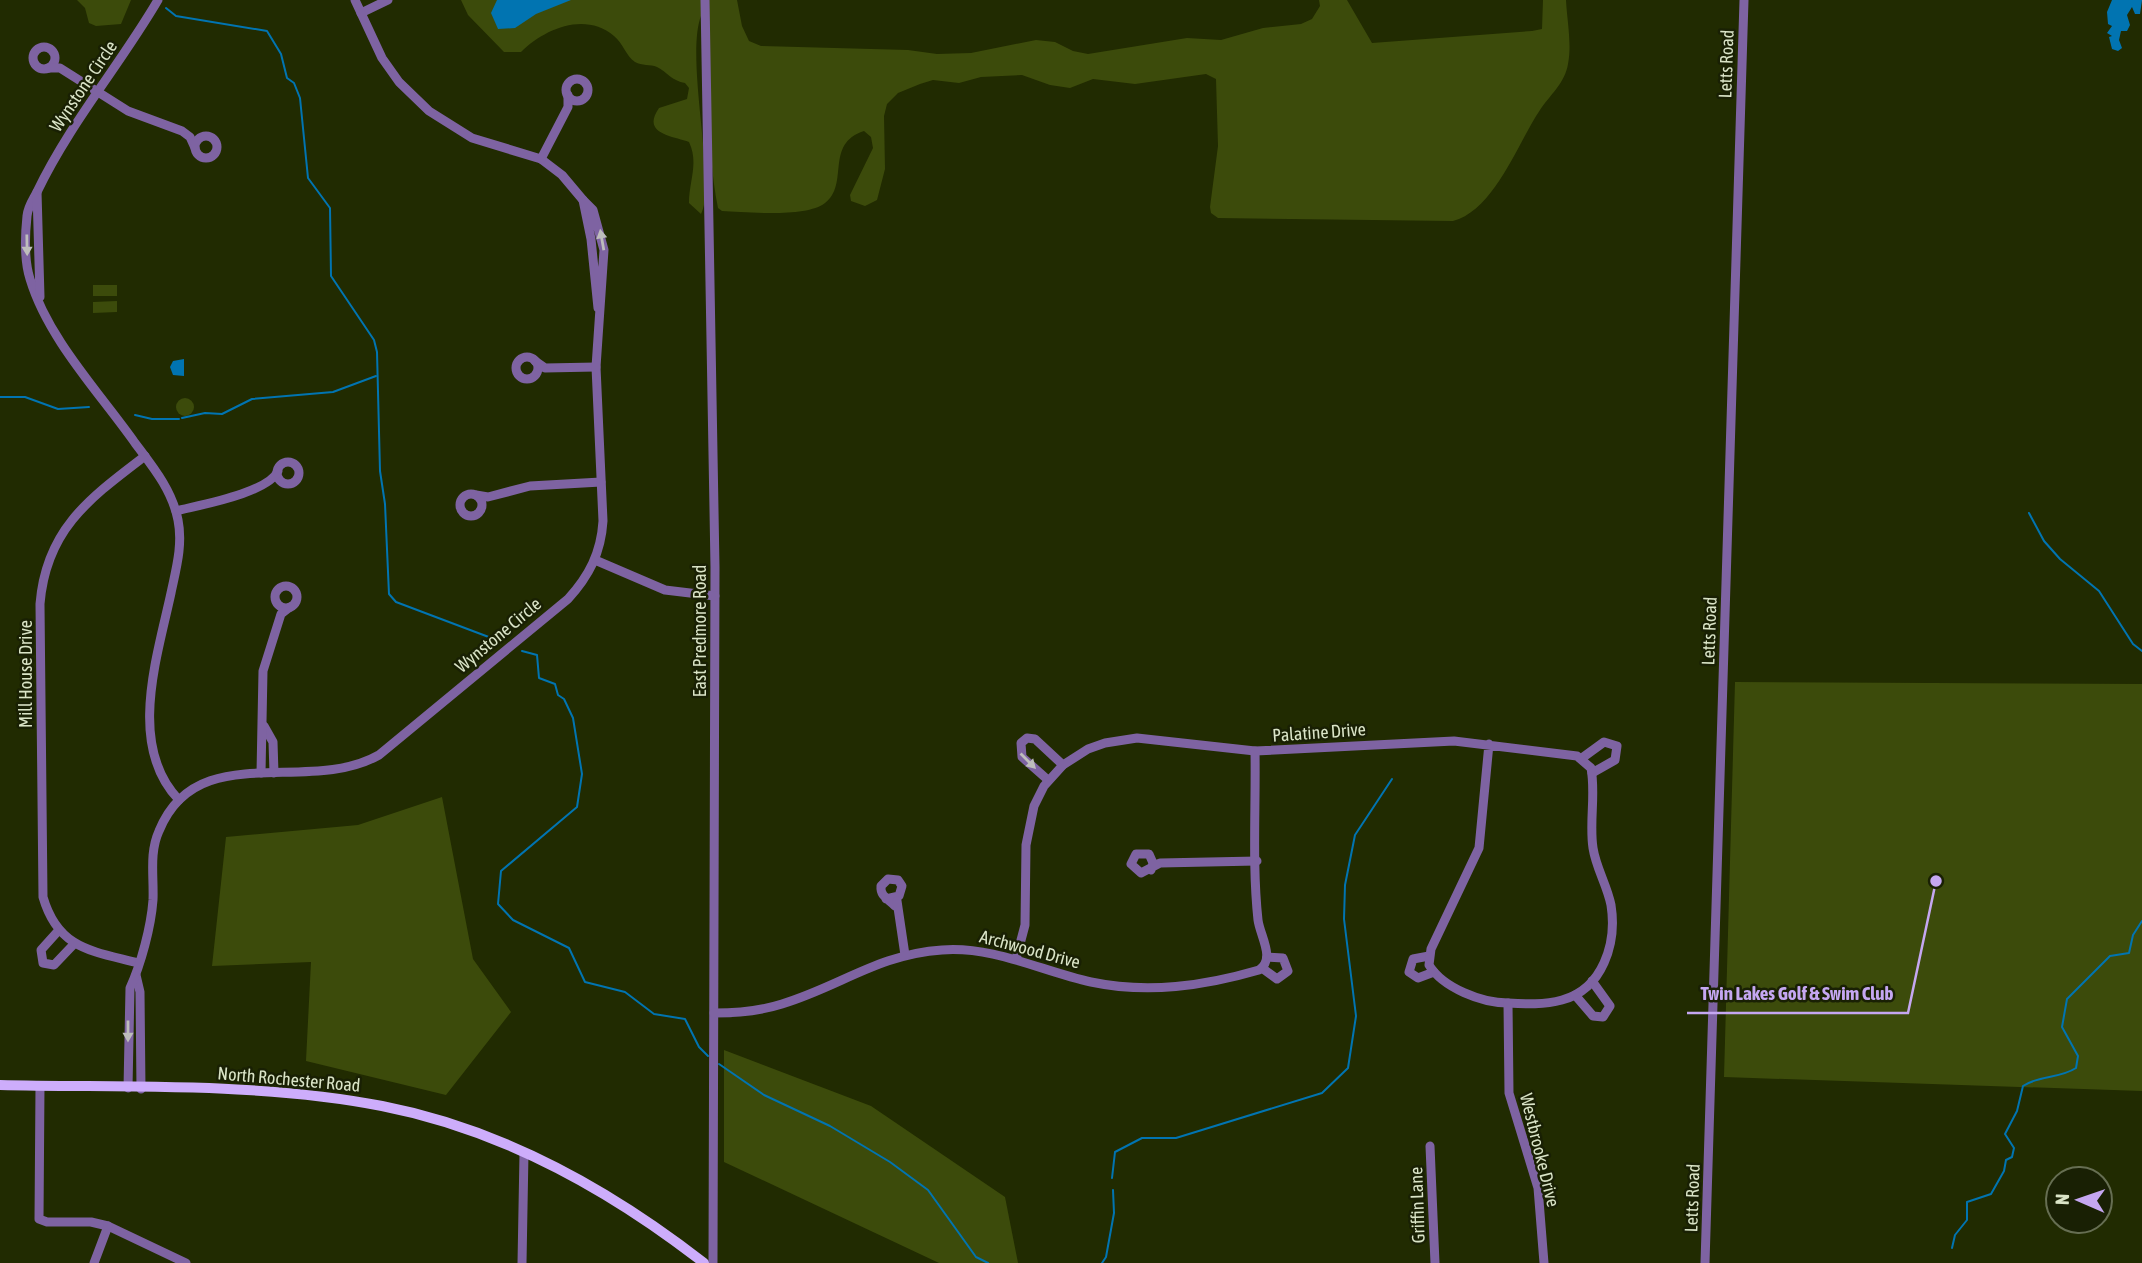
<svg xmlns="http://www.w3.org/2000/svg" width="2142" height="1263" font-family="'Asap Condensed',sans-serif">
<style>
.green{fill:#3c4b0b}
.water{fill:#0174b1}
.lines{fill:none;stroke-linecap:round;stroke-linejoin:round}
.stream{stroke:#0174b1;stroke-width:2}
.minor{stroke:#7e63a2;stroke-width:9}
.major{stroke:#cdadfb;stroke-width:10}
.oneway{fill:#bebdbc}
.labels{text-anchor:middle;dominant-baseline:central;stroke-width:5;stroke-linejoin:round;paint-order:stroke}
.street-label{font-size:18px;fill:#dae4c7;stroke:#192004}
.leader{fill:none;stroke:#c5a7f1;stroke-width:2.5}
.callout-dot{fill:#c5a7f1;stroke:#192004;stroke-width:2.5}
.callout-label{font-size:19px;text-anchor:middle;font-weight:bold;fill:#c5a7f1;stroke:#192004;stroke-width:5;stroke-linejoin:round;paint-order:stroke}
</style>
<rect width="100%" height="100%" fill="#212b01"/>
<g class="green">
<polygon points="77,0 131,0 121,24 96,26 89,23 85,8"/>
<path d="M461,0h276l5,26 7,15 12,5 147,4 29,4 34,-1 65,-13 19,2 18,9 15,3 99,-16 34,2 42,-12 38,-4 11,-5 8,-13 -1,-6h28l25,43 160,-12 10,-2 1,-29h23c1,20 6,44 2,64 -3,19 -18,31 -28,46 -22,32 -45,100 -87,111l-235,-3 -7,-5 -1,-6 8,-61 -2,-67 -10,-5 -71,10 -42,-5 -23,9 -20,-3 -28,-10 -41,2 -22,6 -26,-3 -13,4 -22,9 -11,11 -3,12 1,53 -8,31 -12,6 -14,-5 -1,-6 23,-47 -2,-11 -7,-6c-40,13 -14,53 -39,72 -19,15 -78,9 -103,8l-4,-3c-12,-62 -9,-129 -11,-192h-6c-13,34 5,123 4,165 0,11 1,23 -4,33l-12,-11c0,-22 10,-40 0,-61 -17,-6 -48,-8 -30,-34l28,-9 2,-11 -4,-5c-13,-2 -18,-11 -28,-16 -7,-3 -15,-1 -22,-5 -9,-6 -12,-19 -21,-26 -29,-25 -70,-7 -93,16h-17l-36,-37z"/>
<rect x="93" y="285" width="24" height="11"/>
<polygon points="117,301 117,312 93,313 93,302"/>
<circle cx="185" cy="407" r="9"/>
<polygon points="1735,682 2142,684 2142,1091 1724,1077"/>
<polygon points="442,797 473,959 511,1012 446,1095 306,1061 311,962 212,966 226,837 358,825"/>
<polygon points="724,1050 871,1106 1005,1197 1018,1263 939,1263 724,1162"/>
</g>
<g class="water">
<polygon points="497,0 571,0 536,14 515,28 498,29 491,13"/>
<polygon points="2112,0 2142,0 2140,14 2135,14 2132,7 2127,15 2130,25 2127,31 2121,31 2119,40 2122,48 2118,51 2112,49 2109,37 2112,36 2107,33 2112,26 2108,24 2107,12"/>
<polygon points="184,359 184,376 173,375 170,367 173,361"/>
</g>
<g class="lines">
<g class="stream">
<polyline points="166,8 176,16 267,31 281,54 287,78 294,83 300,98 308,178 330,208 331,276 374,340 377,352 380,471 385,504 389,594 396,602 494,639"/>
<polyline points="0,397 25,397 58,409 89,407"/>
<polyline points="135,415 152,419 179,419"/>
<polyline points="182,418 205,413 222,414 252,399 333,392 376,376"/>
<polyline points="2029,513 2044,541 2060,559 2099,591 2133,644 2142,651"/>
<polyline points="522,651 537,655 539,678 555,684 558,695 564,699 573,718 582,774 577,807 501,871 498,904 513,920 569,948 585,982 625,992 654,1014 685,1019 699,1047 708,1056"/>
<polyline points="719,1064 764,1095 830,1126 890,1162 928,1190 976,1257 988,1263"/>
<polyline points="1112,1178 1115,1152 1142,1138 1176,1138 1322,1093 1348,1068 1356,1016 1344,919 1345,885 1355,835 1392,779"/>
<path d="M1952,1248l3,-13 12,-15v-18l24,-8 13,-23 2,-11 6,-3 2,-9 -9,-14 12,-23 6,-25c16,-11 36,-7 53,-18l2,-12 -16,-29 5,-28 43,-43 19,-3 4,-18 9,-14"/>
<polyline points="1102,1263 1106,1257 1114,1213 1113,1190"/>
</g>
<g class="minor">
<path d="M158,0c-38,65 -88,123 -121,192 -4,8 -9,14 -10,24 -2,19 -3,44 3,63 18,60 69,113 105,164 18,24 37,47 43,77 5,25 -2,49 -7,73 -14,65 -44,153 8,207"/>
<polyline points="355,0 382,58 399,82 429,111 472,138 541,159 562,175 583,200"/>
<polyline points="705,0 715,567 713,1263"/>
<polyline points="361,13 388,0"/>
<circle cx="44" cy="58" r="11"/>
<polyline points="48,68 60,68 128,111 182,131 190,137 195,148"/>
<circle cx="577" cy="90" r="11"/>
<circle cx="206" cy="147" r="11"/>
<polyline points="541,159 568,107 568,95"/>
<polyline points="37,192 40,297"/>
<circle cx="527" cy="368" r="11"/>
<polyline points="535,361 545,368 596,367"/>
<circle cx="288" cy="473" r="11"/>
<circle cx="471" cy="505" r="11"/>
<polyline points="476,495 488,497 530,486 601,482"/>
<path d="M176,511c23,-6 92,-18 102,-40"/>
<polyline points="595,560 665,590 715,596"/>
<circle cx="286" cy="597" r="11"/>
<polyline points="264,726 273,742 274,773"/>
<polyline points="1582,758 1604,742 1617,746 1615,760 1592,773"/>
<polyline points="261,773 263,671 281,614 290,607"/>
<polyline points="1048,780 1022,757 1021,743 1027,738 1035,739 1063,765"/>
<polyline points="1151,870 1153,863 1149,854 1136,854 1131,864 1141,873 1160,863 1257,861"/>
<path d="M886,899l13,-3 3,-10 -4,-6 -10,-1 -7,7c-1,11 8,13 14,20"/>
<polyline points="897,901 905,955"/>
<polyline points="59,930 41,950 43,963 54,965 74,944"/>
<polyline points="1429,956 1413,959 1409,972 1418,978 1434,972"/>
<path d="M1016,959l9,-34 1,-80 8,-39 10,-20 19,-21 25,-16 17,-6 32,-5 118,13 199,-10 123,15 14,12c5,26 -2,54 2,80 3,20 14,37 18,57 6,38 -8,84 -49,95 -18,5 -36,4 -54,3 -26,0 -65,-15 -79,-38l2,-16 48,-101 10,-104"/>
<path d="M138,963c-46,-12 -80,-14 -95,-66l-3,-293c6,-75 50,-106 105,-148"/>
<polyline points="1262,968 1277,979 1288,971 1283,958 1267,957"/>
<polyline points="136,975 140,992 141,1089"/>
<polyline points="1575,995 1593,1016 1603,1017 1610,1006 1592,981"/>
<polyline points="1508,1003 1509,1093 1538,1188 1544,1263"/>
<path d="M714,1013c23,0 46,-2 68,-9 57,-17 97,-50 160,-54 52,-4 99,21 149,32 57,12 113,4 168,-12 17,-11 1,-34 -1,-50 -6,-55 -2,-113 -3,-169"/>
<polyline points="40,1086 39,1219 47,1222 91,1222 108,1226 186,1263"/>
<path d="M128,1088l2,-100c11,-24 21,-61 23,-88 1,-23 -4,-47 6,-69 38,-94 148,-35 220,-76l189,-156c21,-23 33,-46 35,-78l-7,-154 8,-117 -11,-40 -10,-10 8,39 7,69"/>
<polyline points="1430,1146 1435,1263"/>
<polyline points="94,1263 108,1226"/>
<polyline points="522,1263 524,1153"/>
<polyline points="1705,1263 1744,0"/>
</g>
<path class="major" d="M0,1085c124,3 261,-3 382,21 119,23 227,83 322,157"/>
</g>
<defs><path id="oneway-solid" d="M-6-.8H1V-3.2L6.5 0L1 3.2V.8H-6Z" transform="scale(1.75)"/></defs>
<g class="oneway">
<use href="#oneway-solid" transform="translate(602 240) rotate(-100)"/>
<use href="#oneway-solid" transform="translate(27 245) rotate(89)"/>
<use href="#oneway-solid" transform="translate(1028 761) rotate(45)"/>
<use href="#oneway-solid" transform="translate(128 1031) rotate(90)"/>
</g>
<g class="labels">
<g class="street-label">
<text transform="translate(1726 64) rotate(-88)">Letts Road</text>
<text transform="translate(83 86) rotate(-56)">Wynstone Circle</text>
<text transform="translate(699 631) rotate(-90)">East Predmore Road</text>
<text transform="translate(1709 631) rotate(-88)">Letts Road</text>
<text transform="translate(498 635) rotate(-40)">Wynstone Circle</text>
<text transform="translate(25 674) rotate(-90)">Mill House Drive</text>
<text transform="translate(1319 732) rotate(-4)">Palatine Drive</text>
<text transform="translate(1030 949) rotate(15)">Archwood Drive</text>
<text transform="translate(289 1079) rotate(5)">North Rochester Road</text>
<text transform="translate(1540 1150) rotate(76)">Westbrooke Drive</text>
<text transform="translate(1692 1198) rotate(-88)">Letts Road</text>
<text transform="translate(1417 1205) rotate(-92)">Griffin Lane</text>
</g>
</g>
<path class="leader" d="M1936 881L1908 1013H1687"/>
<circle class="callout-dot" cx="1936" cy="881" r="7"/>
<g class="callout-label">
<text x="1797" y="1000">Twin Lakes Golf &amp; Swim Club</text>
</g>
<g transform="translate(2079 1200) rotate(272)"><circle r="33" fill="#192004" stroke="#666e52" stroke-width="2"/>
<path d="M0-5L12 26L0 18L-12 26Z" fill="#c5a7f1"/>
<text y="-10" font-size="19" font-weight="bold" text-anchor="middle" fill="#dae4c7">N</text>
</g>
</svg>
